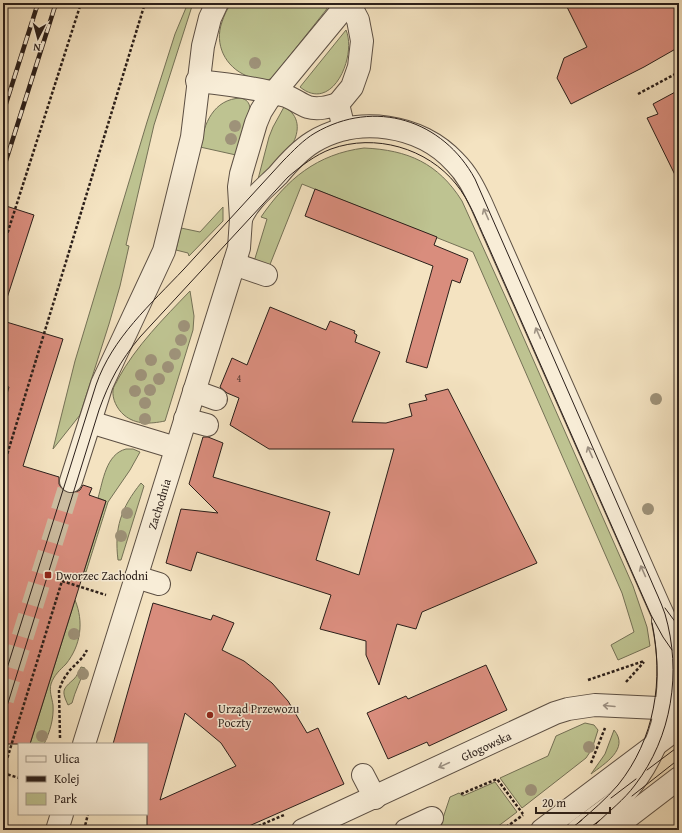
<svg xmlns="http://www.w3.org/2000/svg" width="682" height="833" font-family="'Gentium Book Plus',serif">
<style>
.green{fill:#bec391;stroke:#747156}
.building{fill:#d98d7d;stroke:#2b1f1a;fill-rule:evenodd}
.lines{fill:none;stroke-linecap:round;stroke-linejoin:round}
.minor-tunnel{stroke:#ccbca0;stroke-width:22;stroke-dasharray:22 11;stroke-linecap:butt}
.minor-casing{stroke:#5d5044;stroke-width:24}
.path{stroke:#2b1f1a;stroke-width:2.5;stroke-dasharray:3 2;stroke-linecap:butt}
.minor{stroke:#f8edd7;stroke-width:22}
.tram{stroke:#2b1f1a;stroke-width:1}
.rail-casing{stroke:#2b1f1a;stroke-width:4.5}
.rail{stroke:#f8edd7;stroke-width:3;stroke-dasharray:9;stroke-linecap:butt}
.tree{fill:#9e9279}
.oneway{stroke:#9c9082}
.poi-dot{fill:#8f2418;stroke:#f8edd7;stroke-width:1.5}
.labels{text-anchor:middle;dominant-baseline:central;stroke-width:3;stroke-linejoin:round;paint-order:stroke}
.number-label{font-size:10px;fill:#563a33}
.street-label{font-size:12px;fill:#2b1f1a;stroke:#f8edd7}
.poi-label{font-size:12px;fill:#2b1f1a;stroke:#f8edd7;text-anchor:start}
</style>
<rect width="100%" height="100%" fill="#f4e3c1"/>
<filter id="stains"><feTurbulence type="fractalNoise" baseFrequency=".005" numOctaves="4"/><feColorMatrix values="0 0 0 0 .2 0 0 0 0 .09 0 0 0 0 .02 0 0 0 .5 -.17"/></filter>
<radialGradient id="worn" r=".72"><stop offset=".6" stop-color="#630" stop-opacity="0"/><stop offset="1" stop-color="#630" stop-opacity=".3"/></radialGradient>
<g class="green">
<polygon points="188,3 193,3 154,125 126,245 129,246 120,286 109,324 80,415 53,449 75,361 147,122 175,34"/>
<path d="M232,3h98l-4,7 -54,68 -4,2c-7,-1 -15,-1 -21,-4 -22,-9 -33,-32 -25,-54 2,-6 5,-14 10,-19z"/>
<path d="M346,30c11,25 -13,84 -46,57z"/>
<path d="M241,98c6,2 8,4 9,10l-14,47 -36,-8c4,-23 13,-48 41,-49z"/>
<path d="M284,107c16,8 16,24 8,38l-35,38 12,-46 4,-10z"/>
<path d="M364,148c44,2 74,15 98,53l48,106 123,279 14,41 3,19 -32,14 -7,-15 23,-13 -12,-39 -149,-341 -171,-68 -33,83 -16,-2 14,-46 -6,-2c26,-38 56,-63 103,-69z"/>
<polygon points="223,207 223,221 189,256 188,253 176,250 181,228 200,232"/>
<path d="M190,291l4,25 -1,14 -28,91c-15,3 -29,4 -41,-6 -7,-6 -12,-16 -11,-25 0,-3 4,-8 5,-11 18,-33 46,-61 72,-88z"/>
<path d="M126,449h7l7,3 -10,18 -22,32 -22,70 -2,-1 22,-70 -8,-3c5,-17 8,-44 28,-49z"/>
<path d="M141,483l3,3 -23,74h-3c-4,-32 3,-52 23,-77z"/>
<path d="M75,600c9,22 6,45 -9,64 -6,6 -12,11 -15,20 -2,7 1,14 2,21 1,13 -3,27 -9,39h-14z"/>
<path d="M81,667l4,1c-4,12 -10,23 -13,35l-4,2c-7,-15 -5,-16 6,-26 3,-3 5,-8 7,-12z"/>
<polygon points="585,723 594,725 598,730 592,749 586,758 522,808 500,778 548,756 556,736"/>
<path d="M614,730c16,19 -10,34 -23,44l14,-20z"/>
<polygon points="495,782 517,812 493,830 439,830 450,797 459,793 463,796"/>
</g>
<g class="building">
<polygon points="565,3 679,3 679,47 644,67 571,104 557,78 564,58 587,47"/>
<polygon points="679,90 679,183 647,118 658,114 653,104"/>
<polygon points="315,189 437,237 434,245 468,259 460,283 452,280 427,368 406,362 433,266 305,216"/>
<polygon points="3,205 34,215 7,298 3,297"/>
<polygon points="270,307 326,330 330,321 355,331 354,333 357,335 355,342 380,352 352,422 386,423 412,416 409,404 427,400 425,395 448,389 537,563 422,612 416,629 397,624 379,685 366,655 366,641 320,629 331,595 197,552 191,571 166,563 181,509 218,513 189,484 203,437 208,437 223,443 213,477 330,512 316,560 359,575 394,449 269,449 230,425 239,398 227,393 220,387 232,358 247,365"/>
<polygon points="3,321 63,339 23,466 59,477 59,484 62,489 67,493 74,493 80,490 83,485 92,488 89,495 106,501 30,744 3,744 3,408 9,387 3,386"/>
<path d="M153,603l58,17 2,-5 21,8 -12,27 22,11 28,22 16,18 19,32 11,-5 26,56 -104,46h-93v-86h-34zM185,713l36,30 15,23 -76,34z"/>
<polygon points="486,665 507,710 429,746 427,742 388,759 367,713 406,696 408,699"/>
</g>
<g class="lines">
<polyline class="minor-tunnel" points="3,700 71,481"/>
<g class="minor-casing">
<g id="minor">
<path d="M197,81c30,3 60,7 89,15 8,3 14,8 22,11 10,3 20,0 30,-3l6,25"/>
<polyline points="338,104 352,87 359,67 362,41 358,20 349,3"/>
<path d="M241,219c7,-18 24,-31 37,-44 10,-12 22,-25 35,-33 45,-27 107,-18 142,20 12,12 19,26 26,41l178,403 6,13 14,21"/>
<polyline points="234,264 266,275"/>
<polyline points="194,391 216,399"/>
<polyline points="185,419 207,425"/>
<polyline points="90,422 176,448"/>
<polyline points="71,481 102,384 164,251 192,137 203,46 210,18 217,3"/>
<polyline points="136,577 159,584"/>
<polyline points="84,744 239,248 241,219 239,187 241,174 256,123 261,111 268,100 348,3"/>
<polyline points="363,775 375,798"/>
<polyline points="57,830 62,814"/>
<polyline points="303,830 555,713 568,709 595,705 679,709"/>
<polyline points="406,830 432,818"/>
<polyline points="542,830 679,727"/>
<path d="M578,830c15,-11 31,-21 44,-34 46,-49 54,-112 41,-175"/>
<polyline points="611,830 679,778"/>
</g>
</g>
<g class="path">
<polyline points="638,94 679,72"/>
<polyline points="3,247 81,3"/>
<polyline points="3,468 145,3"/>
<polyline points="588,680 644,661"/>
<polyline points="626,682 644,662"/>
<polyline points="60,738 59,690 63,680 69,671 83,657 87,650"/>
<polyline points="591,763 605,728"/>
<polyline points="3,772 62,581 106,595"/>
<polyline points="3,773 19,778"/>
<polyline points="461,794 497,779 523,814"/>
<polyline points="84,830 88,814"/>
<polyline points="249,830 284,815"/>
<polyline points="502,830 523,815"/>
</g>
<use href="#minor" class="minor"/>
<g class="tram">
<polyline points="665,608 679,627"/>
<path d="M3,681l93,-296c16,-47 55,-81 88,-116 33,-36 66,-72 99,-108 10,-10 20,-21 32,-28 60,-35 128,-13 160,46l175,399c5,12 11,24 15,36 17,58 7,123 -30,171 -11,15 -26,26 -39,39"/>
<path d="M3,719l96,-309c10,-28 21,-49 41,-73l148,-160c13,-11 27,-22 43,-28 44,-16 96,-1 125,35 14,17 21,38 30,57l165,374 12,22 9,13"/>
<polyline points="647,770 679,746"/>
<polyline points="632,796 679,759"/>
<polyline points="611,798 636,779"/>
<path d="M578,823c14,-12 28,-24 40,-38 37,-46 46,-105 34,-162"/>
<polyline points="569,830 582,820"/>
<polyline points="587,830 600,820"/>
</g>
<g class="rail-casing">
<g id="rail">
<polyline points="3,113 38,3"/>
<polyline points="3,170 56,3"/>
</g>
</g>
<use href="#rail" class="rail"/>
</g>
<g class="tree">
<circle cx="255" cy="63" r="6"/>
<circle cx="235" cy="126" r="6"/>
<circle cx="231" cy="139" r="6"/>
<circle cx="184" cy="326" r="6"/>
<circle cx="181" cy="340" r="6"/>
<circle cx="175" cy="354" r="6"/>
<circle cx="151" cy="360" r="6"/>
<circle cx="168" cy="367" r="6"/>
<circle cx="141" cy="375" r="6"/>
<circle cx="159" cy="379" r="6"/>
<circle cx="150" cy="390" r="6"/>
<circle cx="135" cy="391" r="6"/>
<circle cx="656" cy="399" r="6"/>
<circle cx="145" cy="403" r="6"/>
<circle cx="145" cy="419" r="6"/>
<circle cx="648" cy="509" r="6"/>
<circle cx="127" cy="513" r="6"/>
<circle cx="121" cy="536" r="6"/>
<circle cx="74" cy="634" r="6"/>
<circle cx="83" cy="674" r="6"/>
<circle cx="42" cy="736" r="6"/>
<circle cx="589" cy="747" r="6"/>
<circle cx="531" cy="790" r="6"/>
</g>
<defs><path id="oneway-shaft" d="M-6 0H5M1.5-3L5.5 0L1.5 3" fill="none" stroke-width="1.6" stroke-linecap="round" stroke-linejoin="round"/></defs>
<g class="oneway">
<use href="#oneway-shaft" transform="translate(486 214) rotate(-114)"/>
<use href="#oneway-shaft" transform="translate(538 333) rotate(-114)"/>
<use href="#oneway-shaft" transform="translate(590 452) rotate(-114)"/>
<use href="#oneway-shaft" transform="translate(643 571) rotate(-114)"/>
<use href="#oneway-shaft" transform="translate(609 706) rotate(-175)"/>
<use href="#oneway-shaft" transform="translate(444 765) rotate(155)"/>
</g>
<g class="poi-dot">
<rect x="44" y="571" width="8" height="8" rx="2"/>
<circle cx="210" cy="715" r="4"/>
</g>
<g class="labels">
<g class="number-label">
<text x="239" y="378">4</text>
</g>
<g class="street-label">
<text transform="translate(159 504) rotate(-73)">Zachodnia</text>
<text transform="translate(486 746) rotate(-25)">Głogowska</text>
</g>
<g class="poi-label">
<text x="56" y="575">Dworzec Zachodni</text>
<text x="218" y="708">Urząd Przewozu<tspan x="218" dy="14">Poczty</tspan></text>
</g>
</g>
<rect width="682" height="833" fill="none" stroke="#f4e3c1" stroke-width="16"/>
<rect x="4" y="4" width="674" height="825" fill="none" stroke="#2b1f1a" stroke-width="2"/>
<rect x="8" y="8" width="666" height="817" fill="none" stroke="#2b1f1a"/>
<rect x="18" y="743" width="130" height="72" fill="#f8edd7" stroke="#a69b8b"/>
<rect x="26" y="756" width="20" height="6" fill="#f8edd7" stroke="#a69b8b"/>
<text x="54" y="763" font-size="12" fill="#2b1f1a">Ulica</text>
<rect x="26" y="776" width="20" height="6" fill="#2b1f1a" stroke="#a69b8b"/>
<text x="54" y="783" font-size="12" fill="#2b1f1a">Kolej</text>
<rect x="26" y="793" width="20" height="12" fill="#bec391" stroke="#a69b8b"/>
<text x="54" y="803" font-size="12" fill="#2b1f1a">Park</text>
<g transform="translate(38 38) rotate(186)" stroke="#f8edd7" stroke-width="3" paint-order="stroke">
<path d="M0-3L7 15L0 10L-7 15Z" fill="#2b1f1a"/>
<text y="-6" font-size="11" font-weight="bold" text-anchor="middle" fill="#2b1f1a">N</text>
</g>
<path d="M536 807v6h74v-6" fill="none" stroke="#2b1f1a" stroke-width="2"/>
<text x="542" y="807" font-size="12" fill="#2b1f1a" stroke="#f8edd7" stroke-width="3" paint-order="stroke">20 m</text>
<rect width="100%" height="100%" filter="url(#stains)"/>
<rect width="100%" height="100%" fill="url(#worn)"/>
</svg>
